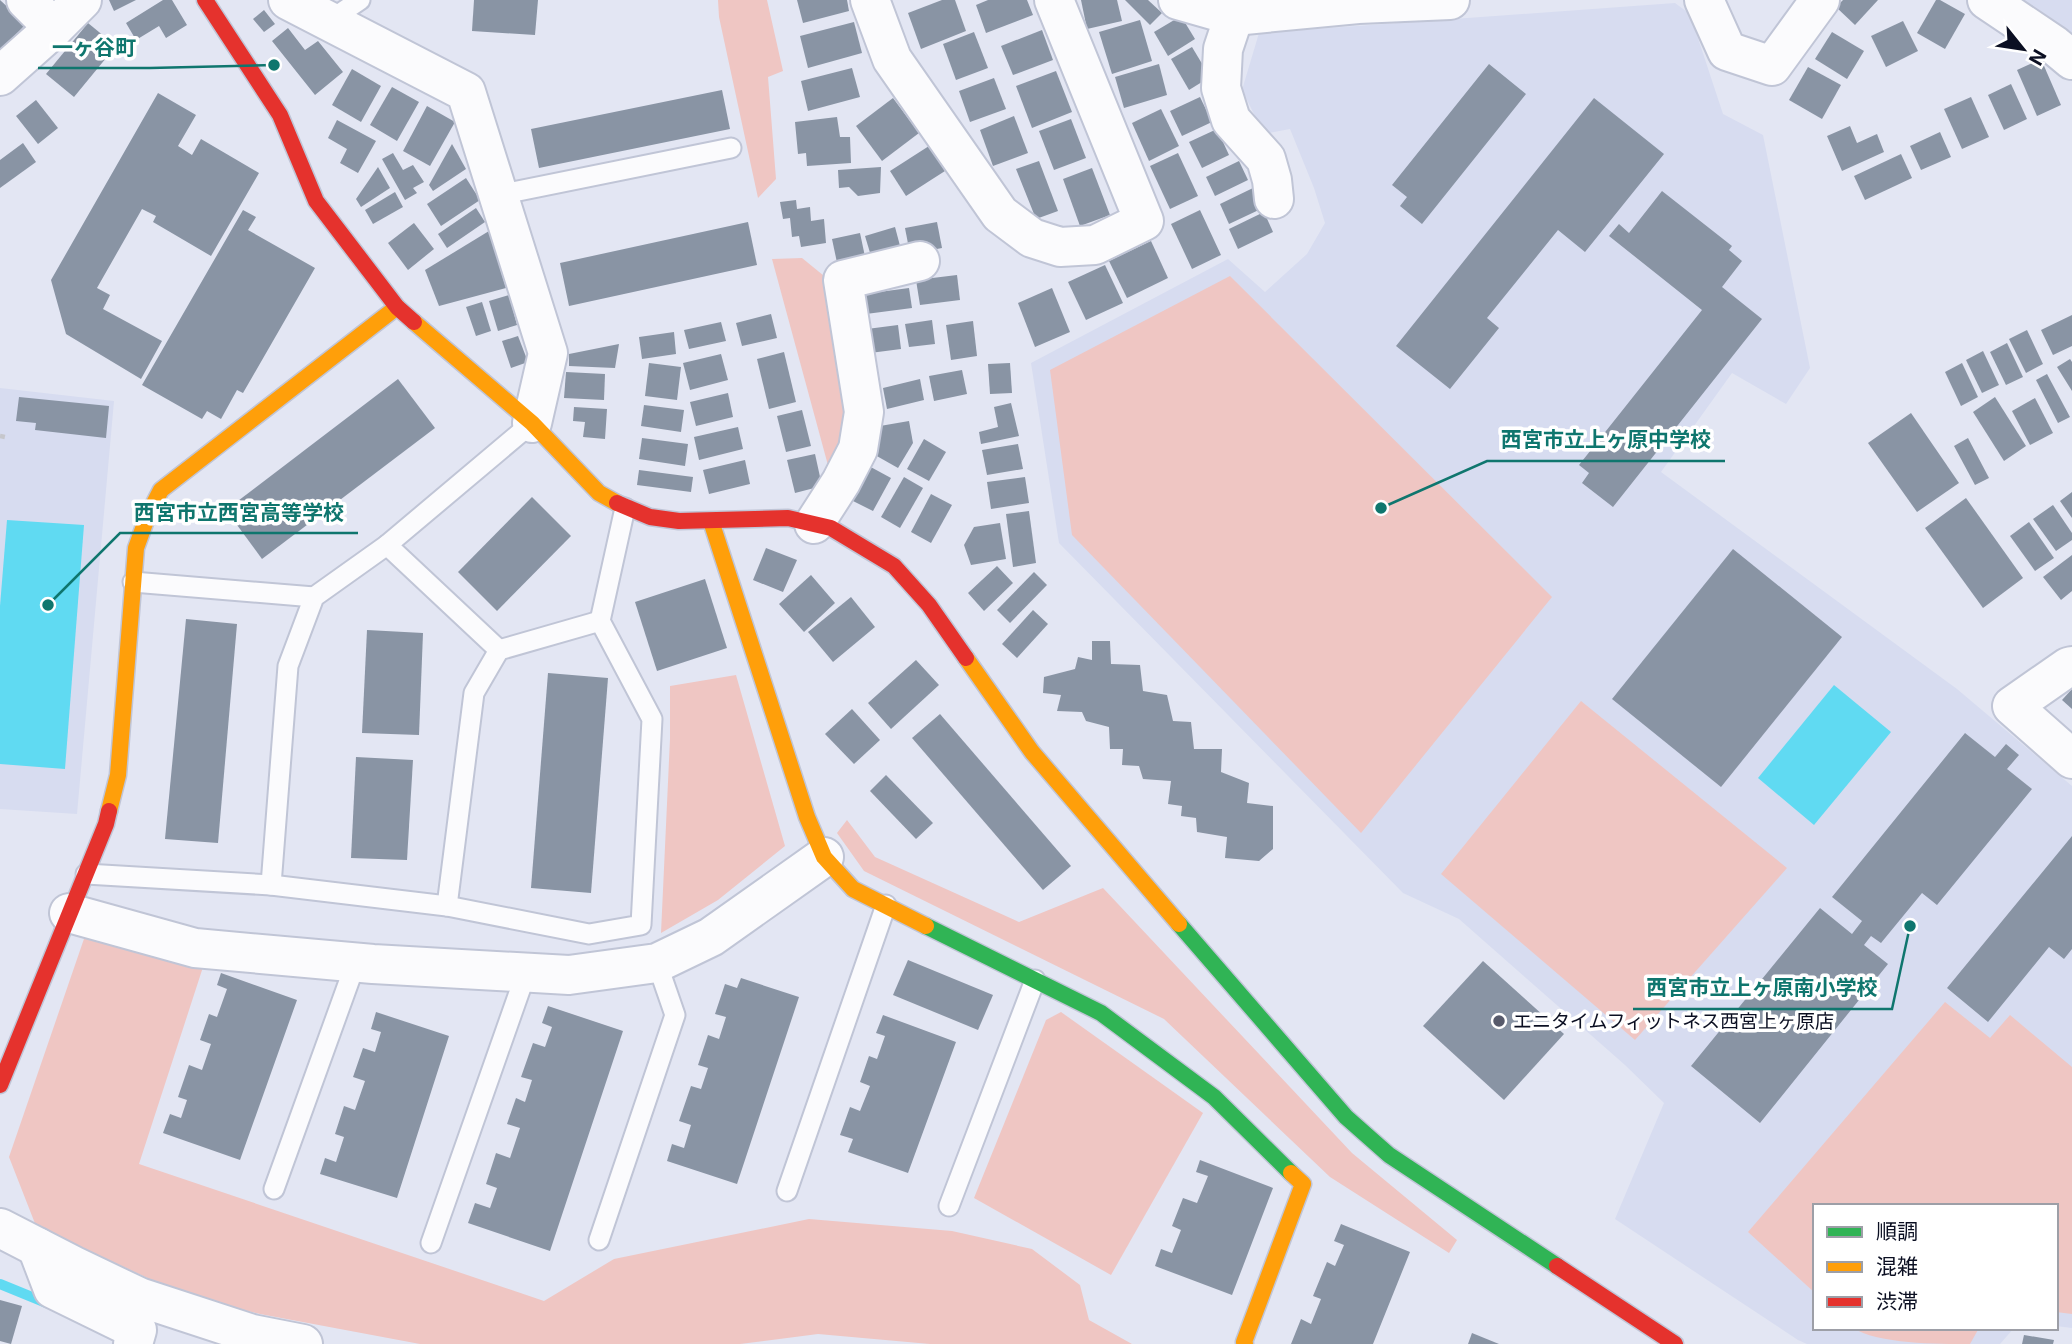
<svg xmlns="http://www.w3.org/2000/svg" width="2072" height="1344" font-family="Inter,'Noto Sans JP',sans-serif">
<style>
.built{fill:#d7dcf0}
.green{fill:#efc6c3}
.water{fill:#60daf2}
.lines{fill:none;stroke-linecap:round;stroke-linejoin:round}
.stream{stroke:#60daf2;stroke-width:10}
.building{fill:#8994a4}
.lane-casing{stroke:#c0c5d6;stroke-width:23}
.street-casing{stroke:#c0c5d6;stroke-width:42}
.fast-casing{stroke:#c0c5d6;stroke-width:19}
.slow-casing{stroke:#c0c5d6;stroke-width:19}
.jam-casing{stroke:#c0c5d6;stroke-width:19}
.path{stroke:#c6c7cc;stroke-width:4.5;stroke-dasharray:5 5;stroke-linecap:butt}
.lane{stroke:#fbfbfd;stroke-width:19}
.street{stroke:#fbfbfd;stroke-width:38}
.fast{stroke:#30b455;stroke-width:16}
.slow{stroke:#ff9f0a;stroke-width:16}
.jam{stroke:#e5322d;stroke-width:16}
.poi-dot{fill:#575a6b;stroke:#fff;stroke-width:2.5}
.labels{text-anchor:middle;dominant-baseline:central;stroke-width:7;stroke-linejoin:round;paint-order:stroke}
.poi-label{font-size:19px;fill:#0b0f22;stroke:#fff;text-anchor:start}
.leader{fill:none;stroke:#0f766e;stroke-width:2.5}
.callout-dot{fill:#0f766e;stroke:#fff;stroke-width:2.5}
.callout-label{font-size:21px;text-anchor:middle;font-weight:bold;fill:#0f766e;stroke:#fff;stroke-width:7;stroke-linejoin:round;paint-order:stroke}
</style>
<rect width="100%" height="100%" fill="#e3e6f3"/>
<g class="built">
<polygon points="2015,0 2072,0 2072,38"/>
<polygon points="1675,3 1690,14 1723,114 1763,135 1810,368 1786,404 1732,373 1661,472 1957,689 2072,786 2072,1328 2056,1326 2056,1206 1815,1206 1815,1328 2014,1328 2000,1344 1807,1344 1798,1340 1615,1219 1664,1103 1625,1065 1459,919 1403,893 1059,543 1031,363 1228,259 1265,292 1307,254 1325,223 1314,188 1290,129 1264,134 1242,90 1259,33"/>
<polygon points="0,388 114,401 77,814 0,809"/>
</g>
<g class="green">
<polygon points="718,0 767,0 783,71 768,77 776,179 758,198 719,17"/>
<polygon points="802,258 829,280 847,419 829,469 772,259"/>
<polygon points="1230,276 1552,597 1361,833 1072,535 1050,370"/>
<polygon points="736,675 785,846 718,900 661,933 670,739 670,686"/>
<polygon points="1581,701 1787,868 1635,1040 1441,874"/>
<polygon points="847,820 875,857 1019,922 1103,888 1352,1153 1457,1240 1449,1253 1330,1177 1164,1019 864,871 837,833"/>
<polygon points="86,933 204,964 139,1164 544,1301 614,1259 809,1219 952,1231 1032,1249 1080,1285 1089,1320 1132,1344 930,1344 818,1334 740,1344 420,1344 260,1314 186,1296 36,1226 9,1157"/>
<polygon points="1945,1002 1990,1038 2010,1015 2072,1067 2072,1314 2056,1312 2056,1206 1815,1206 1815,1293 1748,1232"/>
<polygon points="1061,1012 1203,1113 1111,1275 974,1198 1046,1020"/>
<path d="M1853,1328h126l-9,16c-33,0 -92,0 -117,-16z"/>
</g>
<g class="water">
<polygon points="7,520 84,525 65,769 0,764 0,606"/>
<polygon points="1834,685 1891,732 1814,825 1758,778"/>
</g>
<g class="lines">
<polyline class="stream" points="0,1284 49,1304"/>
</g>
<g class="building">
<polygon points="0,0 26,24 0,51"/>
<polygon points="109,0 136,0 114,11"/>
<polygon points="163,0 172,0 187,25 166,38 159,26 136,40 126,23"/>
<polygon points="474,0 538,0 535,35 472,31"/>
<polygon points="797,0 847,0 849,11 803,23"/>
<polygon points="942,0 955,0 966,31 921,49 908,13"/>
<polygon points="988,0 1027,0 1033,15 986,33 976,5"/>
<polygon points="1081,0 1117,0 1122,21 1087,29"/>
<polygon points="1125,0 1148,0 1162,13 1150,25"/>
<polygon points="1843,0 1878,0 1855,25 1836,7"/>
<polygon points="1936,0 1940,0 1965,14 1945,49 1917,33"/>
<polygon points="264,10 275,24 264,32 253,19"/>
<polygon points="1181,16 1195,39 1168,56 1154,32"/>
<polygon points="1140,20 1152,61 1112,74 1099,32"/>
<polygon points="1903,21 1918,51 1886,67 1871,36"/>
<polygon points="854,22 862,53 808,68 800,36"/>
<polygon points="88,23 116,46 74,97 46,74"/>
<polygon points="288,28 305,50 318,41 343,72 315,95 272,41"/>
<polygon points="1042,30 1053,60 1013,75 1001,46"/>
<polygon points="974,32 988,68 956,80 943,44"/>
<polygon points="1832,32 1864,51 1847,79 1815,59"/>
<polygon points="1192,47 1210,77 1189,90 1171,59"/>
<polygon points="2041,59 2061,105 2037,116 2017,70"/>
<polygon points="1159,64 1167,95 1124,108 1115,77"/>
<polygon points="1489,64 1526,94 1422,224 1400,206 1407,197 1392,185"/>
<polygon points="1808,67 1841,85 1822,119 1789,100"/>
<polygon points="852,68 860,97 808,111 801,81"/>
<polygon points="352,69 381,86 361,122 332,105"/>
<polygon points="1056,71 1072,112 1032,128 1016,86"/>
<polygon points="994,78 1006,109 970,122 959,91"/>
<polygon points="2011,84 2027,119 2004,130 1988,95"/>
<polygon points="392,87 419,102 397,141 370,125"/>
<polygon points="722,90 730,129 539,168 531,129"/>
<polygon points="158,93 196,115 178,146 192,155 201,139 259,173 211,256 153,222 156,216 142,209 97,288 110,295 103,309 162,341 141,379 66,334 51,280"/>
<polygon points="1200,97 1212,122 1182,136 1170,111"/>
<polygon points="1971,97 1989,137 1962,149 1944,109"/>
<polygon points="893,98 919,133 882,161 856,126"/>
<polygon points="1594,98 1664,154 1585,252 1558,230 1487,318 1499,328 1450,389 1396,346"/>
<polygon points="36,100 58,128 38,144 16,116"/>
<polygon points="427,106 455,122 430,166 403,151"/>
<polygon points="1161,109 1179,146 1149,161 1132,123"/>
<polygon points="1014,116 1028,153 993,166 980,130"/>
<polygon points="837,117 840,137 850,137 851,163 807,166 806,153 798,154 795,122"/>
<polygon points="1071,119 1086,158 1054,170 1039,131"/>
<polygon points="337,120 376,141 358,173 340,163 347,149 328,138"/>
<polygon points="1850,126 1857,143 1877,134 1884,152 1842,171 1827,136"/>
<polygon points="1217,129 1229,155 1202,168 1189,142"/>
<polygon points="1940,132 1951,157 1921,170 1910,146"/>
<polygon points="23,143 36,162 0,188 0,160"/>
<polygon points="452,144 466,169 433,191 429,185"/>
<polygon points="929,146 945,171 906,196 890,171"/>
<polygon points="393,153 403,170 413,165 424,182 413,188 417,193 405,200 382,159"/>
<polygon points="1178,153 1198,196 1170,209 1150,166"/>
<polygon points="1901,154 1912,178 1865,200 1854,176"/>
<polygon points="1039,161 1058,211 1036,219 1016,169"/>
<polygon points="1239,161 1248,180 1215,196 1206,177"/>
<polygon points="378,167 390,188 361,207 356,199"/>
<polygon points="881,167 880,193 858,196 849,187 839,188 838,170"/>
<polygon points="1092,168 1110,215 1080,226 1063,179"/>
<polygon points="466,178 480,200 441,226 427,204"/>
<polygon points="1253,188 1263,208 1229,224 1220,204"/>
<polygon points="1662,191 1732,246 1729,250 1742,261 1722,287 1762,319 1613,507 1582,483 1589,473 1579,465 1702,310 1609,236 1619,224 1629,233"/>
<polygon points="395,192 403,207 373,224 365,210"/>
<polygon points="796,200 797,209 810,207 811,221 824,219 826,243 801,247 799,236 792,237 790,218 783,219 780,202"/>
<polygon points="476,208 485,222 447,248 438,234"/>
<polygon points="243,210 256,217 248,230 315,268 243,393 237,390 221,419 207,411 202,419 142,385"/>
<polygon points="1200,210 1221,255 1192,269 1171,224"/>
<polygon points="1264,212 1273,232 1238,249 1229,229"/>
<polygon points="748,222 757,265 569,306 560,263"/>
<polygon points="937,222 942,248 910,254 905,228"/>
<polygon points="414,223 434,249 408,270 388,243"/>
<polygon points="895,227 903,257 874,266 865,236"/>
<polygon points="489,231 506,288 439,306 425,270"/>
<polygon points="860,233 867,266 839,272 832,239"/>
<polygon points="1151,241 1168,278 1127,298 1109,261"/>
<polygon points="1105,265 1123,303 1086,320 1068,282"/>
<polygon points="957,275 960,300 920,305 916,280"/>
<polygon points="909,288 912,308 866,314 864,294"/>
<polygon points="1052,288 1070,332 1035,347 1018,303"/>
<polygon points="509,295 517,325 498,331 489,301"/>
<polygon points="482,302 491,331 476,336 466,307"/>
<polygon points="771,314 777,338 742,346 736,323"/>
<polygon points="2072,315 2072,346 2053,355 2041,330"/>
<polygon points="932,320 935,344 909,347 905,324"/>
<polygon points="973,321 977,356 951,360 946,325"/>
<polygon points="721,322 726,341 689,349 684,330"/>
<polygon points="898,325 901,349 870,353 867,329"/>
<polygon points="2027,330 2043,364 2026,373 2009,339"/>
<polygon points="674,332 676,354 642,359 639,337"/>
<polygon points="518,336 528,362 511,368 502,341"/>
<polygon points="2007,343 2023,377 2006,385 1990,352"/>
<polygon points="619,344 615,368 569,366 569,354"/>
<polygon points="1983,351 1999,385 1982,393 1966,360"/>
<polygon points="784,352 796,402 769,409 757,359"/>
<polygon points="721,354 728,380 690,390 683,363"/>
<polygon points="2070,359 2072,362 2072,391 2057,367"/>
<polygon points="649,363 681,367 677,400 645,396"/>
<polygon points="1010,363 1012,393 990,394 988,364"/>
<polygon points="1962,363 1978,397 1961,406 1945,372"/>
<polygon points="962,370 967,394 934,401 929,376"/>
<polygon points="566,372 605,374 604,400 564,398"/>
<polygon points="2047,374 2070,417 2058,423 2036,380"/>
<polygon points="398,379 435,428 262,559 226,510"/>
<polygon points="920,379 924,400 887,409 883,388"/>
<polygon points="728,393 733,417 696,426 690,402"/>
<polygon points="19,397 109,406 106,438 35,430 36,423 16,421"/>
<polygon points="1995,397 2026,446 2004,461 1973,412"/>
<polygon points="2035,398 2053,433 2030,445 2012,411"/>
<polygon points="1011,403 1019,436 981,444 979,432 998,427 994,407"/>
<polygon points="644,405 684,410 681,432 641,426"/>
<polygon points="574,407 607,409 605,439 583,437 585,422 573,421"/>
<polygon points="802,410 811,446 786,452 777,416"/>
<polygon points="1911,413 1959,483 1917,512 1868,443"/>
<polygon points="909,421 913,443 898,468 875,455 880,426"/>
<polygon points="738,427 743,449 699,460 694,437"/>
<polygon points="642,438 688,444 685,466 639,459"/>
<polygon points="1968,438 1989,478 1975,485 1954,446"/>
<polygon points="924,439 946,452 929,481 907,469"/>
<polygon points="1018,444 1023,469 987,475 982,450"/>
<polygon points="815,454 822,486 795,493 787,460"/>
<polygon points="745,460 750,484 709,494 703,470"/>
<polygon points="867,465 891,478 873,511 849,499"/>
<polygon points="639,470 693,477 691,492 637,485"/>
<polygon points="904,477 923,488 900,528 881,517"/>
<polygon points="1025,477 1029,503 991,509 987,482"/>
<polygon points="2072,492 2072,518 2060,501"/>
<polygon points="931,494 952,505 931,543 911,532"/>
<polygon points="532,497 571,536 497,611 458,572"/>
<polygon points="1966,498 2023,578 1983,608 1925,528"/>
<polygon points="2053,505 2072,533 2072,540 2056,551 2033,519"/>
<polygon points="1029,511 1036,563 1013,567 1006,514"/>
<polygon points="2029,522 2054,558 2035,571 2010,536"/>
<polygon points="1000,523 1006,559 971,565 964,545 974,527"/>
<polygon points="766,548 797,560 783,592 753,580"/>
<polygon points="1733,549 1842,637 1721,787 1612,699"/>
<polygon points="2072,555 2072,591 2061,600 2043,577"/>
<polygon points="997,566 1013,583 984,611 968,593"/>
<polygon points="1034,572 1047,585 1010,623 997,610"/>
<polygon points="811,575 835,603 804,632 779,604"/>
<polygon points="705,579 727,648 657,671 635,602"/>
<polygon points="851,597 875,627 833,662 808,632"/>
<polygon points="1033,610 1048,624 1017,658 1002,644"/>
<polygon points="186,619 237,624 218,843 165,839"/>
<polygon points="367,630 423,633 419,735 362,733"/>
<polygon points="1092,641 1110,641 1111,664 1140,665 1143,691 1167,695 1173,721 1191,722 1194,749 1222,749 1221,772 1249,783 1247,803 1273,806 1273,849 1259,861 1225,858 1227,837 1197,832 1196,818 1181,816 1182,806 1168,804 1171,781 1143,779 1139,766 1122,765 1123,749 1110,749 1109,727 1086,721 1082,712 1057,711 1061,695 1043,693 1044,677 1075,669 1078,657 1092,660"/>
<polygon points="916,660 939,685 891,729 868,703"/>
<polygon points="548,673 608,678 591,893 531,888"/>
<polygon points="2072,689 2072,709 2062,700"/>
<polygon points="852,709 880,740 854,764 825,734"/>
<polygon points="940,714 1071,866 1043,890 912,738"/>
<polygon points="1965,733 1995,757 2006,744 2019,755 2007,769 2032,789 1937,905 1922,893 1881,943 1871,936 1864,945 1888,964 1760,1123 1691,1066 1820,908 1852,934 1862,921 1832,897"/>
<polygon points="356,757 413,760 407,860 351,858"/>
<polygon points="886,775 933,823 916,839 870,791"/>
<polygon points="2072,836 2072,949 2064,959 2049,947 1988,1022 1947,988"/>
<polygon points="908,960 993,995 978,1030 893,995"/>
<polygon points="1483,961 1564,1034 1504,1100 1423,1026"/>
<polygon points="221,973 297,1000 240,1160 163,1133 170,1114 181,1118 187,1100 178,1097 189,1065 202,1070 211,1044 200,1040 209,1014 217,1017 227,989 217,985"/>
<polygon points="741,978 799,997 737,1184 667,1161 672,1144 684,1148 691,1125 679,1121 691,1086 701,1089 708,1068 698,1065 708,1035 719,1039 726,1017 715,1014 725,984 737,988"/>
<polygon points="548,1006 623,1031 550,1251 468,1223 475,1203 490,1208 497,1188 486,1184 496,1153 510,1158 520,1128 507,1124 516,1098 525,1102 532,1080 521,1077 533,1043 545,1047 552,1027 542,1023"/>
<polygon points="376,1012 449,1036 397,1198 320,1174 325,1158 336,1162 344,1137 335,1134 344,1106 355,1110 365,1081 353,1077 363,1048 375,1052 381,1032 371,1029"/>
<polygon points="883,1015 956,1042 908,1173 848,1152 853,1139 840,1135 850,1107 860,1111 870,1086 860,1082 869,1056 877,1059 885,1036 876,1033"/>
<polygon points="1200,1160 1273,1188 1232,1295 1155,1266 1161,1249 1172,1253 1181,1230 1172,1226 1183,1198 1197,1203 1208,1176 1196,1172"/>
<polygon points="1341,1224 1410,1252 1373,1344 1291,1344 1301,1319 1311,1324 1321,1299 1313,1296 1327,1262 1335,1266 1344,1245 1334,1241"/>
<polygon points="0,1300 22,1306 11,1344 0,1341"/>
<polygon points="1472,1333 1499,1344 1468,1344"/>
<polygon points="2024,1335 2054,1340 2053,1344 2022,1344"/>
</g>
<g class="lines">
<g class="lane-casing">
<g id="lane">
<polyline points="329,21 360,0"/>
<polyline points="498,195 731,148"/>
<polyline points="387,545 499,650"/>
<polyline points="133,582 314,597"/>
<polyline points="86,874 271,885 447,906 589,934 641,925 652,719 600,621 625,508"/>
<polyline points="271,885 288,666 314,597 387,545 532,423"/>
<polyline points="447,906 474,693 499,650 600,621"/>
<polyline points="274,1189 356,962"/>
<polyline points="787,1191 886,905"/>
<polyline points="949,1206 1035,980"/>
<polyline points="599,1240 675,1015 657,963"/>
<polyline points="431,1243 526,973"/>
</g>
</g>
<g class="street-casing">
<g id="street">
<polyline points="26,0 54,28 82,0"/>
<polyline points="288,0 466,92 548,353 532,423"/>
<polyline points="870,0 892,59 1000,214 1032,238 1060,247 1095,245 1144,221 1054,0"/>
<polyline points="1178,0 1234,16 1358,4 1450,0"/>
<polyline points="1704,0 1727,51 1772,66 1820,0"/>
<polyline points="1987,0 2054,45 2072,60"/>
<polyline points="1234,16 1223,49 1221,88 1231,120 1266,159 1272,180 1274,199"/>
<polyline points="0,76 54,28"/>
<polyline points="814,524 841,482 858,449 864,412 843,280 920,261"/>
<polyline points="2072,666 2068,667 2012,706 2072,759"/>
<polyline points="69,913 195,948 373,964 569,975 657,963 711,937 824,857"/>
<polyline points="0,1228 74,1266 139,1297 252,1334 303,1344"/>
<polyline points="37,1247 53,1289 137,1330 133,1344"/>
</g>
</g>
<g class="fast-casing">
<g id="fast">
<polyline points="1179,924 1346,1117 1389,1155 1557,1266"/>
<polyline points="926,926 1101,1013 1214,1097 1291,1173"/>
</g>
</g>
<g class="slow-casing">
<g id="slow">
<polyline points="414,322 532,423 599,493 617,503"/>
<polyline points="711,521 807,817 824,857 853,889 926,926"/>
<polyline points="966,658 1032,752 1179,924"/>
<polyline points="109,811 118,775 136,548 148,515 161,490 397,307"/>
<polyline points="1245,1344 1244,1342 1303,1184 1291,1173"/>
</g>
</g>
<g class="jam-casing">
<g id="jam">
<polyline points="205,0 280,115 316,201 397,307 414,322"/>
<polyline points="617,503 650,517 679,521 788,518 831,528 894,566 929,605 966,658"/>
<polyline points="0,1085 106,824 109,811"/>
<polyline points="1557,1266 1675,1344"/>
</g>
</g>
<polyline class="path" points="0,436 5,437"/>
<use href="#lane" class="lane"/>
<use href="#street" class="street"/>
<use href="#fast" class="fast"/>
<use href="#slow" class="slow"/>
<use href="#jam" class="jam"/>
</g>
<circle class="poi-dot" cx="1499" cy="1021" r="7"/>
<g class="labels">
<g class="poi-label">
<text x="1513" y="1021">エニタイムフィットネス西宮上ヶ原店</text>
</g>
</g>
<path class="leader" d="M274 65L150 68H38M1381 508L1487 461H1725M48 605L120 533H358M1910 926L1892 1009H1633"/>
<g class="callout-dot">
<circle cx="274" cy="65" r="7"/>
<circle cx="1381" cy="508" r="7"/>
<circle cx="48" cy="605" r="7"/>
<circle cx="1910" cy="926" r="7"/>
</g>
<g class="callout-label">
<text x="94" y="55">一ヶ谷町</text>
<text x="1606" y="447">西宮市立上ヶ原中学校</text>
<text x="239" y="520">西宮市立西宮高等学校</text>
<text x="1762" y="995">西宮市立上ヶ原南小学校</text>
</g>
<rect x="1813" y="1204" width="245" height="126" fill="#ffffff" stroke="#9d9fa7" stroke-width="2"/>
<rect x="1827" y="1227" width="35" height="10" fill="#30b455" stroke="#9d9fa7" stroke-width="2"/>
<text x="1876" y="1239" font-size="21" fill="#0b0f22">順調</text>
<rect x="1827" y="1262" width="35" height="10" fill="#ff9f0a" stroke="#9d9fa7" stroke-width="2"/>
<text x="1876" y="1274" font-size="21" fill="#0b0f22">混雑</text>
<rect x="1827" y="1297" width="35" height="10" fill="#e5322d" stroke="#9d9fa7" stroke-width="2"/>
<text x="1876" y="1309" font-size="21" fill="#0b0f22">渋滞</text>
<g transform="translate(2023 49) rotate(120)" stroke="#ffffff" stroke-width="5" paint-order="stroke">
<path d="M0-5L12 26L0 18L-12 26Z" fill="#0b0f22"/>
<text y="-10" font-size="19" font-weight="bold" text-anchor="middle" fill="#0b0f22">N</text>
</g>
</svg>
